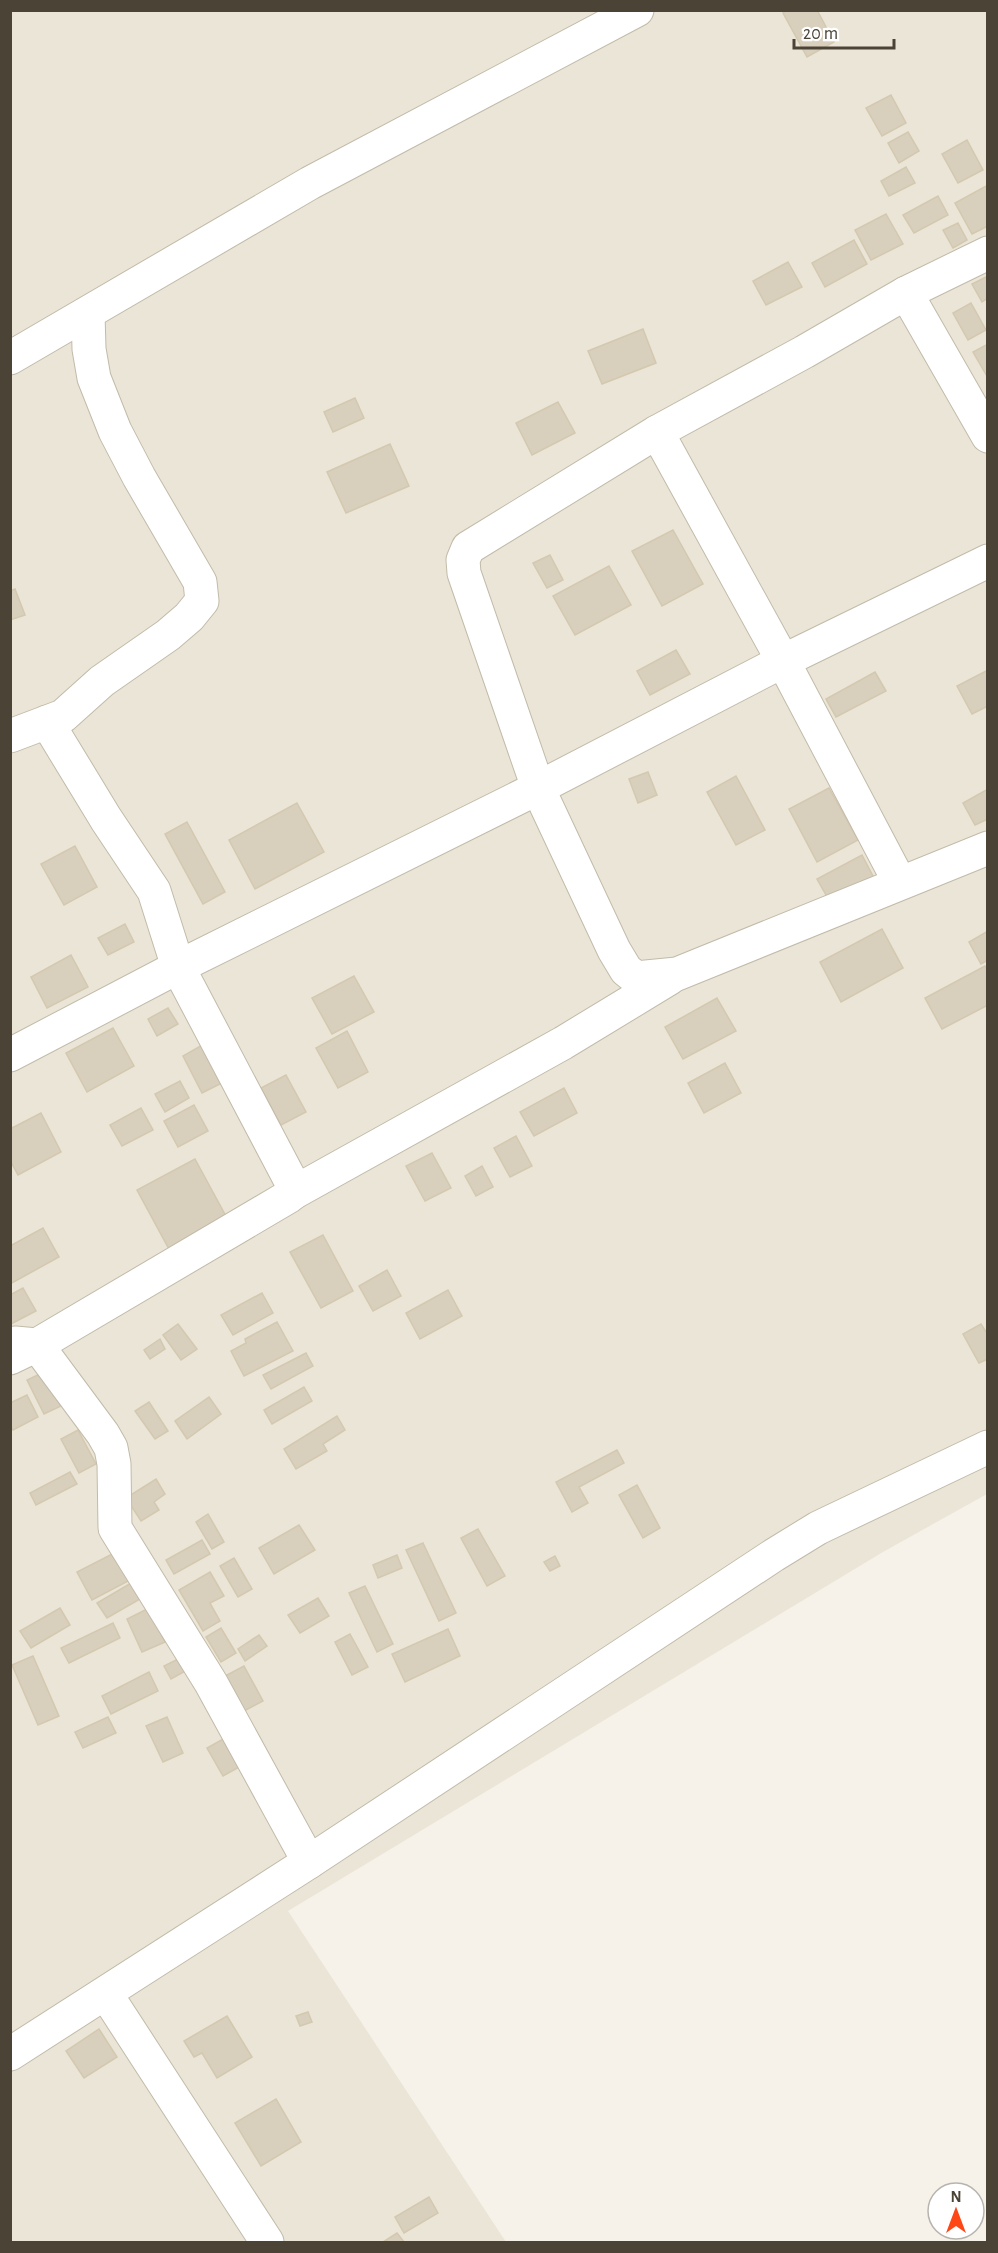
<svg xmlns="http://www.w3.org/2000/svg" width="998" height="2253" font-family="'Alegreya Sans',sans-serif">
<style>
.residential{fill:#eae5d6}
.building{fill:#d8cfbd;stroke:#d4c8af;stroke-width:1.5}
.lines{fill:none;stroke-linecap:round;stroke-linejoin:round}
.street-casing{stroke:#c2bbaa;stroke-width:35}
.street{stroke:#fff;stroke-width:33}
</style>
<rect width="100%" height="100%" fill="#f6f2e9"/>
<polygon class="residential" points="11,11 987,11 987,1494 883,1552 288,1911 506,2242 11,2242"/>
<g class="building">
<polygon points="787,10 817,10 834,42 807,57 783,13"/>
<polygon points="891,95 906,123 882,136 866,108"/>
<polygon points="908,132 919,151 899,163 888,143"/>
<polygon points="967,140 983,170 958,183 942,154"/>
<polygon points="906,167 915,183 889,196 881,181"/>
<polygon points="988,185 988,226 972,234 955,203"/>
<polygon points="938,196 948,215 914,233 903,215"/>
<polygon points="886,214 903,244 871,260 855,230"/>
<polygon points="958,223 967,240 953,248 943,230"/>
<polygon points="854,240 867,264 825,287 812,263"/>
<polygon points="788,262 802,287 766,305 753,281"/>
<polygon points="988,276 988,298 982,302 972,284"/>
<polygon points="971,303 986,330 968,340 953,313"/>
<polygon points="643,329 656,363 602,384 588,351"/>
<polygon points="988,344 988,378 973,352"/>
<polygon points="355,398 364,418 333,432 324,412"/>
<polygon points="558,402 575,433 532,455 516,423"/>
<polygon points="390,444 409,486 346,513 327,472"/>
<polygon points="673,530 703,584 662,606 632,551"/>
<polygon points="550,555 563,580 547,588 533,563"/>
<polygon points="609,566 631,605 575,635 553,596"/>
<polygon points="15,589 25,615 10,620 10,591"/>
<polygon points="676,650 690,674 650,695 637,671"/>
<polygon points="988,670 988,706 972,714 957,686"/>
<polygon points="875,672 886,691 836,717 826,699"/>
<polygon points="648,772 657,795 638,803 629,779"/>
<polygon points="736,776 765,830 736,845 707,792"/>
<polygon points="829,788 858,840 817,862 789,809"/>
<polygon points="988,789 988,819 975,825 963,803"/>
<polygon points="297,803 324,852 255,889 229,840"/>
<polygon points="187,822 225,892 203,904 165,834"/>
<polygon points="75,846 97,887 64,905 41,864"/>
<polygon points="862,855 874,878 830,902 817,879"/>
<polygon points="125,924 134,942 108,955 98,938"/>
<polygon points="882,929 903,968 841,1002 820,962"/>
<polygon points="988,931 988,960 981,964 969,942"/>
<polygon points="71,955 88,987 47,1008 31,977"/>
<polygon points="985,966 988,971 988,1005 942,1029 925,998"/>
<polygon points="354,976 374,1012 332,1034 312,998"/>
<polygon points="717,998 736,1031 683,1059 665,1027"/>
<polygon points="168,1008 178,1024 157,1036 148,1019"/>
<polygon points="113,1028 134,1066 87,1092 66,1053"/>
<polygon points="347,1031 368,1072 338,1088 316,1048"/>
<polygon points="204,1044 224,1082 202,1093 183,1056"/>
<polygon points="725,1063 741,1093 704,1113 688,1083"/>
<polygon points="286,1075 306,1112 281,1125 261,1088"/>
<polygon points="180,1081 189,1098 165,1112 155,1094"/>
<polygon points="564,1088 577,1113 534,1136 520,1112"/>
<polygon points="194,1105 208,1131 178,1147 164,1121"/>
<polygon points="141,1108 153,1130 122,1146 110,1125"/>
<polygon points="41,1113 61,1152 18,1175 10,1160 10,1129"/>
<polygon points="516,1136 532,1166 510,1177 494,1148"/>
<polygon points="432,1153 451,1188 425,1201 406,1166"/>
<polygon points="195,1159 228,1220 170,1251 137,1190"/>
<polygon points="482,1166 493,1187 476,1196 465,1176"/>
<polygon points="43,1228 59,1257 10,1284 10,1246"/>
<polygon points="323,1235 353,1291 321,1308 290,1252"/>
<polygon points="387,1270 401,1296 373,1311 359,1286"/>
<polygon points="23,1288 36,1311 11,1324 10,1295"/>
<polygon points="448,1290 462,1316 420,1339 406,1313"/>
<polygon points="262,1293 273,1313 233,1335 221,1315"/>
<polygon points="277,1322 293,1351 244,1376 231,1351 246,1343 245,1339"/>
<polygon points="178,1324 197,1349 181,1360 163,1335"/>
<polygon points="981,1324 988,1335 988,1359 979,1363 963,1334"/>
<polygon points="160,1339 165,1349 150,1359 144,1350"/>
<polygon points="306,1353 313,1366 271,1389 263,1375"/>
<polygon points="44,1372 61,1406 44,1414 27,1380"/>
<polygon points="304,1387 312,1401 272,1424 264,1410"/>
<polygon points="27,1395 38,1417 13,1430 10,1425 10,1403"/>
<polygon points="209,1397 221,1414 187,1439 175,1421"/>
<polygon points="149,1402 168,1431 155,1439 135,1411"/>
<polygon points="337,1416 345,1430 323,1444 327,1451 296,1469 284,1449"/>
<polygon points="78,1430 96,1464 79,1473 61,1439"/>
<polygon points="617,1450 624,1463 579,1487 588,1503 572,1512 556,1482"/>
<polygon points="70,1472 77,1484 36,1505 30,1493"/>
<polygon points="156,1479 165,1494 154,1502 159,1510 141,1521 126,1498"/>
<polygon points="637,1485 660,1528 643,1538 619,1495"/>
<polygon points="208,1514 224,1542 212,1549 196,1522"/>
<polygon points="299,1525 315,1550 274,1574 259,1548"/>
<polygon points="478,1529 505,1576 487,1586 461,1538"/>
<polygon points="202,1540 210,1554 174,1574 166,1560"/>
<polygon points="423,1543 456,1613 439,1621 406,1550"/>
<polygon points="118,1551 132,1579 92,1600 77,1572"/>
<polygon points="397,1555 402,1568 378,1578 373,1565"/>
<polygon points="555,1556 560,1566 550,1571 544,1562"/>
<polygon points="234,1558 252,1589 238,1597 220,1566"/>
<polygon points="210,1572 224,1596 210,1603 220,1621 203,1631 179,1590"/>
<polygon points="131,1583 140,1599 107,1618 97,1603"/>
<polygon points="365,1586 393,1644 377,1652 349,1593"/>
<polygon points="318,1598 329,1616 300,1633 288,1615"/>
<polygon points="60,1608 70,1625 31,1648 20,1631"/>
<polygon points="149,1608 165,1642 142,1652 127,1619"/>
<polygon points="113,1623 120,1638 69,1663 61,1648"/>
<polygon points="221,1628 236,1653 221,1662 206,1637"/>
<polygon points="448,1629 460,1656 405,1682 392,1654"/>
<polygon points="350,1634 368,1667 352,1675 335,1642"/>
<polygon points="259,1635 267,1646 245,1661 238,1649"/>
<polygon points="33,1656 59,1716 38,1725 12,1665"/>
<polygon points="182,1657 189,1669 171,1679 164,1666"/>
<polygon points="244,1666 263,1701 244,1711 225,1676"/>
<polygon points="149,1672 158,1691 111,1714 102,1696"/>
<polygon points="108,1717 116,1733 83,1748 75,1732"/>
<polygon points="167,1717 183,1753 163,1762 146,1726"/>
<polygon points="225,1738 241,1766 223,1776 207,1748"/>
<polygon points="308,2012 312,2022 300,2026 296,2016"/>
<polygon points="227,2016 252,2057 217,2078 202,2053 194,2057 184,2041"/>
<polygon points="99,2029 117,2057 84,2078 66,2051"/>
<polygon points="276,2099 301,2142 261,2166 235,2123"/>
<polygon points="429,2197 438,2213 404,2233 395,2217"/>
<polygon points="397,2233 404,2242 383,2242"/>
</g>
<g class="lines">
<g class="street-casing">
<g id="street">
<polyline points="988,253 906,293 804,352 657,432 468,548 463,560 464,573 538,788 614,950 626,970 636,978 677,974 988,848"/>
<polyline points="906,293 988,436"/>
<polyline points="10,358 310,183 637,10"/>
<polyline points="657,432 783,661 900,883"/>
<polyline points="10,736 63,716 102,681 168,635 189,617 202,601 200,582 139,477 115,431 94,378 89,349 88,313"/>
<polyline points="10,1055 178,967 538,788 783,661 988,561"/>
<polyline points="293,1193 563,1043 670,978"/>
<polyline points="15,1343 37,1345 103,1434 111,1448 114,1464 115,1528 211,1683 309,1862"/>
<polyline points="10,1358 37,1345 288,1197 293,1193 294,1187 178,967 154,891 106,819 47,722"/>
<polyline points="106,1994 267,2242"/>
<polyline points="10,2054 309,1862 774,1555 818,1528 988,1447"/>
</g>
</g>
<use href="#street" class="street"/>
</g>
<rect width="998" height="2253" fill="none" stroke="#4a4336" stroke-width="24"/>
<g transform="translate(956 2211)"><circle r="28" fill="#ffffff" stroke="#b7b4af" stroke-width="1.5"/>
<path d="M0-4.5L10 22L0 15L-10 22Z" fill="#ff4716"/>
<text y="-9" font-size="16" font-weight="bold" text-anchor="middle" fill="#4a4336">N</text>
</g>
<path d="M794 39v9h100v-9" fill="none" stroke="#4a4336" stroke-width="3"/>
<text x="803" y="39" font-size="18" fill="#4a4336" stroke="#ffffff" stroke-width="4.5" paint-order="stroke">20 m</text>
</svg>
